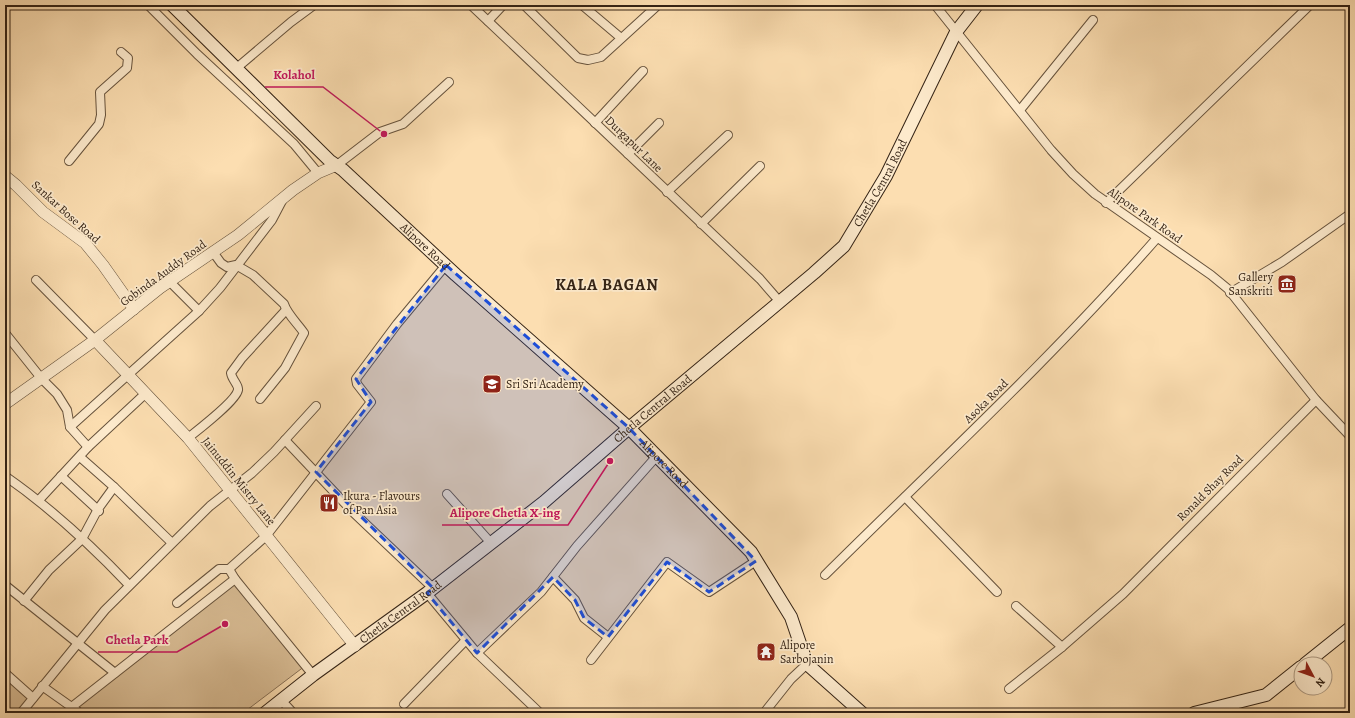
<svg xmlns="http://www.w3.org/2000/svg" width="1355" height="718" font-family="Alegreya,serif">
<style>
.green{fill:#dabe96;stroke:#877056}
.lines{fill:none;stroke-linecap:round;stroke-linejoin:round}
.minor-casing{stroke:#66523c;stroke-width:10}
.tertiary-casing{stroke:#66523c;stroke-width:12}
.secondary-casing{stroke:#342315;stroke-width:14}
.minor{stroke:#fdeacc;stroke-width:8}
.tertiary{stroke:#fdeacc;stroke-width:11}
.secondary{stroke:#fdeacc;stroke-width:12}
.marked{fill:#1d4ed8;fill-opacity:0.2;stroke:#1d4ed8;stroke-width:3;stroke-dasharray:8 5;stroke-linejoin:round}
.labels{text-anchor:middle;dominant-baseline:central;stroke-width:3.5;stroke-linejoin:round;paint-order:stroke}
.street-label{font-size:12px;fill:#342315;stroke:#fdeacc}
.poi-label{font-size:12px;fill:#342315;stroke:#fdeacc;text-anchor:start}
.district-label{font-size:16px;font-weight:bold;letter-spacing:1px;fill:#342315;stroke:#fdeacc}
.leader{fill:none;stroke:#c2185b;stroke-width:1.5}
.callout-dot{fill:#c2185b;stroke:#fdeacc;stroke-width:1.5}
.callout-label{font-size:13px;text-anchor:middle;font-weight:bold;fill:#c2185b;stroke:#fdeacc;stroke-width:3.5;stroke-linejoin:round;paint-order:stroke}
</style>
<rect width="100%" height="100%" fill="#fcdeb1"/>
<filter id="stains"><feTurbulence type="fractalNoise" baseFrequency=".005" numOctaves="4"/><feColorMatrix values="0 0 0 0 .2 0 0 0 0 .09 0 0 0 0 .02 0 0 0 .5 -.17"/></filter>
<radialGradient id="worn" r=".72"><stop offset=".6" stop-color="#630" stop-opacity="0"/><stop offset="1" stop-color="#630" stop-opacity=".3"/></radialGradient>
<g class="green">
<polygon points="233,583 305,666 243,713 84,713 77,707"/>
<polygon points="5,676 29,698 17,713 5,713"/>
</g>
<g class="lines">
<g class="minor-casing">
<g id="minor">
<polyline points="148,5 197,54 294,144 318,173"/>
<polyline points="471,5 760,279 780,302"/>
<polyline points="524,5 578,58 588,60 601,57 658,5"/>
<polyline points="582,5 621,38"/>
<polyline points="935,5 1051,150 1073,174 1095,194 1211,275 1228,289 1316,400 1350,436"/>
<polyline points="488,21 503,5"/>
<polyline points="239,66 291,22 314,5"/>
<polyline points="1020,110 1093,20"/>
<polyline points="595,123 643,71"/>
<polyline points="628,154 659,123"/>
<polyline points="69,161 99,124 101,115 100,92 127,68 128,58 121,52"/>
<polyline points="337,165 380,132 403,124 449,82"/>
<polyline points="667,192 728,135"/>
<polyline points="1106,203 1310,5"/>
<polyline points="701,224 760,166"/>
<path d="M213,252l8,11 6,4 9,-2 17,10 31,29c3,10 14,20 20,29l-19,35 -25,31"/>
<polyline points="36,280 95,340"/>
<polyline points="170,282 199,311"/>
<polyline points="1230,293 1282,262 1350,214"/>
<polyline points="5,333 41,378 57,394 67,410 70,427 88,447"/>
<polyline points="70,427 199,311 220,288 272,220 282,201"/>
<path d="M188,438c10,-8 48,-37 50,-48 1,-5 -6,-10 -7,-17l11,-15 44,-48"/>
<polyline points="285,440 354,513 433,588"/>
<polyline points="80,457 114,487 171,542"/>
<path d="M5,476c46,32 86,69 124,109"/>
<polyline points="61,476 99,511 98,509 114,487"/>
<polyline points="447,494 491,543"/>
<polyline points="905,497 997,592"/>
<polyline points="39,500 88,447 146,393"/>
<polyline points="229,569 266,536 371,402 357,384 356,379 397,324 446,265"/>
<path d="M825,575c112,-111 228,-218 332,-337"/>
<polyline points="553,577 575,600 584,618 608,637"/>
<polyline points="5,585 115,673"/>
<polyline points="427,593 477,653 540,713"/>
<polyline points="24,601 49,570 82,539 98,509"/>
<polyline points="177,603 219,569 229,569 235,579 313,675"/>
<polyline points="1016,606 1062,647"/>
<polyline points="477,653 541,592 577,546 656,457"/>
<polyline points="591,660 667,562 709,592 756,561"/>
<polyline points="5,673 33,698"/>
<polyline points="42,686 80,713"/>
<polyline points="1009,689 1062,647 1123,594 1316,400"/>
<polyline points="281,700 293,713"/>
<polyline points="404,704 466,640"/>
<polyline points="73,706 235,579"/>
<polyline points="21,713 105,610 210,506 252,473 274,452 316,406"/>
<polyline points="764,713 791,679 807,664"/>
</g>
</g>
<g class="tertiary-casing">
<g id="tertiary">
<polyline points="5,176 16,185 43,212 85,243 103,265 134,309"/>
<polyline points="95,340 188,438 355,646"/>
<polyline points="5,404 95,340 160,288 238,235 293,190 318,173 337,165"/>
</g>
</g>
<g class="secondary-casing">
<g id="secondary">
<path id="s1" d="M172,5l158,156 13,9 113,105 173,153 122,124 40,65 16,47 55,49"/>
<polyline points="1305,664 1350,628"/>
<path id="s2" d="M265,713l48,-38 114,-82 117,-91 85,-74 185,-155 30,-27 42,-70 70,-144 21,-27"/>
<polyline points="1194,713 1266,695 1301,667"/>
</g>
</g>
<use href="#minor" class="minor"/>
<use href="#tertiary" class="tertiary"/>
<use href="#secondary" class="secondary"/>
</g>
<path class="marked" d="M446,265l183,163 127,133 -47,31 -42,-30 -59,75 -24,-19 -9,-18 -22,-23 -76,76 -50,-60 6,-5 -117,-116 55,-70 -15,-23z"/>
<defs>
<g id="museum-square" transform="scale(1)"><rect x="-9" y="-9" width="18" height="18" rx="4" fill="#8f2418" stroke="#fdeacc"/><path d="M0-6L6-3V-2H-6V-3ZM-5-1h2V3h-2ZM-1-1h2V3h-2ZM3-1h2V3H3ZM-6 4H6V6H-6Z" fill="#fff"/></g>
<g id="university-square" transform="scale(1)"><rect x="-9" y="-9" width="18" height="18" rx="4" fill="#8f2418" stroke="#fdeacc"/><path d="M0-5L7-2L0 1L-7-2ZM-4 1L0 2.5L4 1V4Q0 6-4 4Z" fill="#fff"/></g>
<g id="restaurant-square" transform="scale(1)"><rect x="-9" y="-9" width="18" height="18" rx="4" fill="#8f2418" stroke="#fdeacc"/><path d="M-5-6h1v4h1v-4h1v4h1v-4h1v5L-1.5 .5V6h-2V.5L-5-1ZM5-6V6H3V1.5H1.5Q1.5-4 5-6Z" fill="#fff"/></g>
<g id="temple-square" transform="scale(1)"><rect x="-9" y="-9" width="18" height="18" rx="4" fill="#8f2418" stroke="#fdeacc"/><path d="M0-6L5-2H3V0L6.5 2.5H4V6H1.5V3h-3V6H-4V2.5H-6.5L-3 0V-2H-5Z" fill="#fff"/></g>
</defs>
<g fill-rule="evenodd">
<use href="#museum-square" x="1287" y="284"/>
<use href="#university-square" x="492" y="384"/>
<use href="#restaurant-square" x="329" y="503"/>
<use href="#temple-square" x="766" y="652"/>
</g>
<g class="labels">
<g class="street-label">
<text transform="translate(634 144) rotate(44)">Durgapur Lane</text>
<text stroke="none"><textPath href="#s2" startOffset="817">Chetla Central Road</textPath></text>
<text transform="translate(66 212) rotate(42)">Sankar Bose Road</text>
<text transform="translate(1145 215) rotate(35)">Alipore Park Road</text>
<text stroke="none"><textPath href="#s1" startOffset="350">Alipore Road</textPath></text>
<text transform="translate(163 273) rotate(-36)">Gobinda Auddy Road</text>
<text transform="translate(986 401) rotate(-45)">Asoka Road</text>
<text stroke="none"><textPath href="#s2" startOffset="493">Chetla Central Road</textPath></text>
<text stroke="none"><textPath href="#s1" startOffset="673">Alipore Road</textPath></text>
<text transform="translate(239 481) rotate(51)">Jainuddin Mistry Lane</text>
<text transform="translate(1210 488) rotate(-45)">Ronald Shay Road</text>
<text stroke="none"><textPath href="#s2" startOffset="169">Chetla Central Road</textPath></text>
</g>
<g class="poi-label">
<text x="1273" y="277" text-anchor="end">Gallery<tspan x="1273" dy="14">Sanskriti</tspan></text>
<text x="506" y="384">Sri Sri Academy</text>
<text x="343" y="496">Ikura - Flavours<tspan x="343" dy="14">of Pan Asia</tspan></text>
<text x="780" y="645">Alipore<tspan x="780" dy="14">Sarbojanin</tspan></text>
</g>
<g class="district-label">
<text x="607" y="285">KALA BAGAN</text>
</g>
</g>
<path class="leader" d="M384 134L323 87H265M610 461L568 525H442M225 624L177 652H98"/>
<g class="callout-dot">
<circle cx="384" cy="134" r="4"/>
<circle cx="610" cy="461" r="4"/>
<circle cx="225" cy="624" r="4"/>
</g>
<g class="callout-label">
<text x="294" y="79">Kolahol</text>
<text x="505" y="517">Alipore Chetla X-ing</text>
<text x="137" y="644">Chetla Park</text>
</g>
<rect width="1355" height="718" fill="none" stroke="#fcdeb1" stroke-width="20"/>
<rect x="6" y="6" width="1343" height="706" fill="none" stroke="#342315" stroke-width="2"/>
<rect x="10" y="10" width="1335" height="698" fill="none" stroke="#342315"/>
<g transform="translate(1313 676) rotate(131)"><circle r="19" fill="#fdeacc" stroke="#ad9a83"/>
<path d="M0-3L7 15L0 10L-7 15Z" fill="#8f2418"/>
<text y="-6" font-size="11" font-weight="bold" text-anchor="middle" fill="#342315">N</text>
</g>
<rect width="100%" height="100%" filter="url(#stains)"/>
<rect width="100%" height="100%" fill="url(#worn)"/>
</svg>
